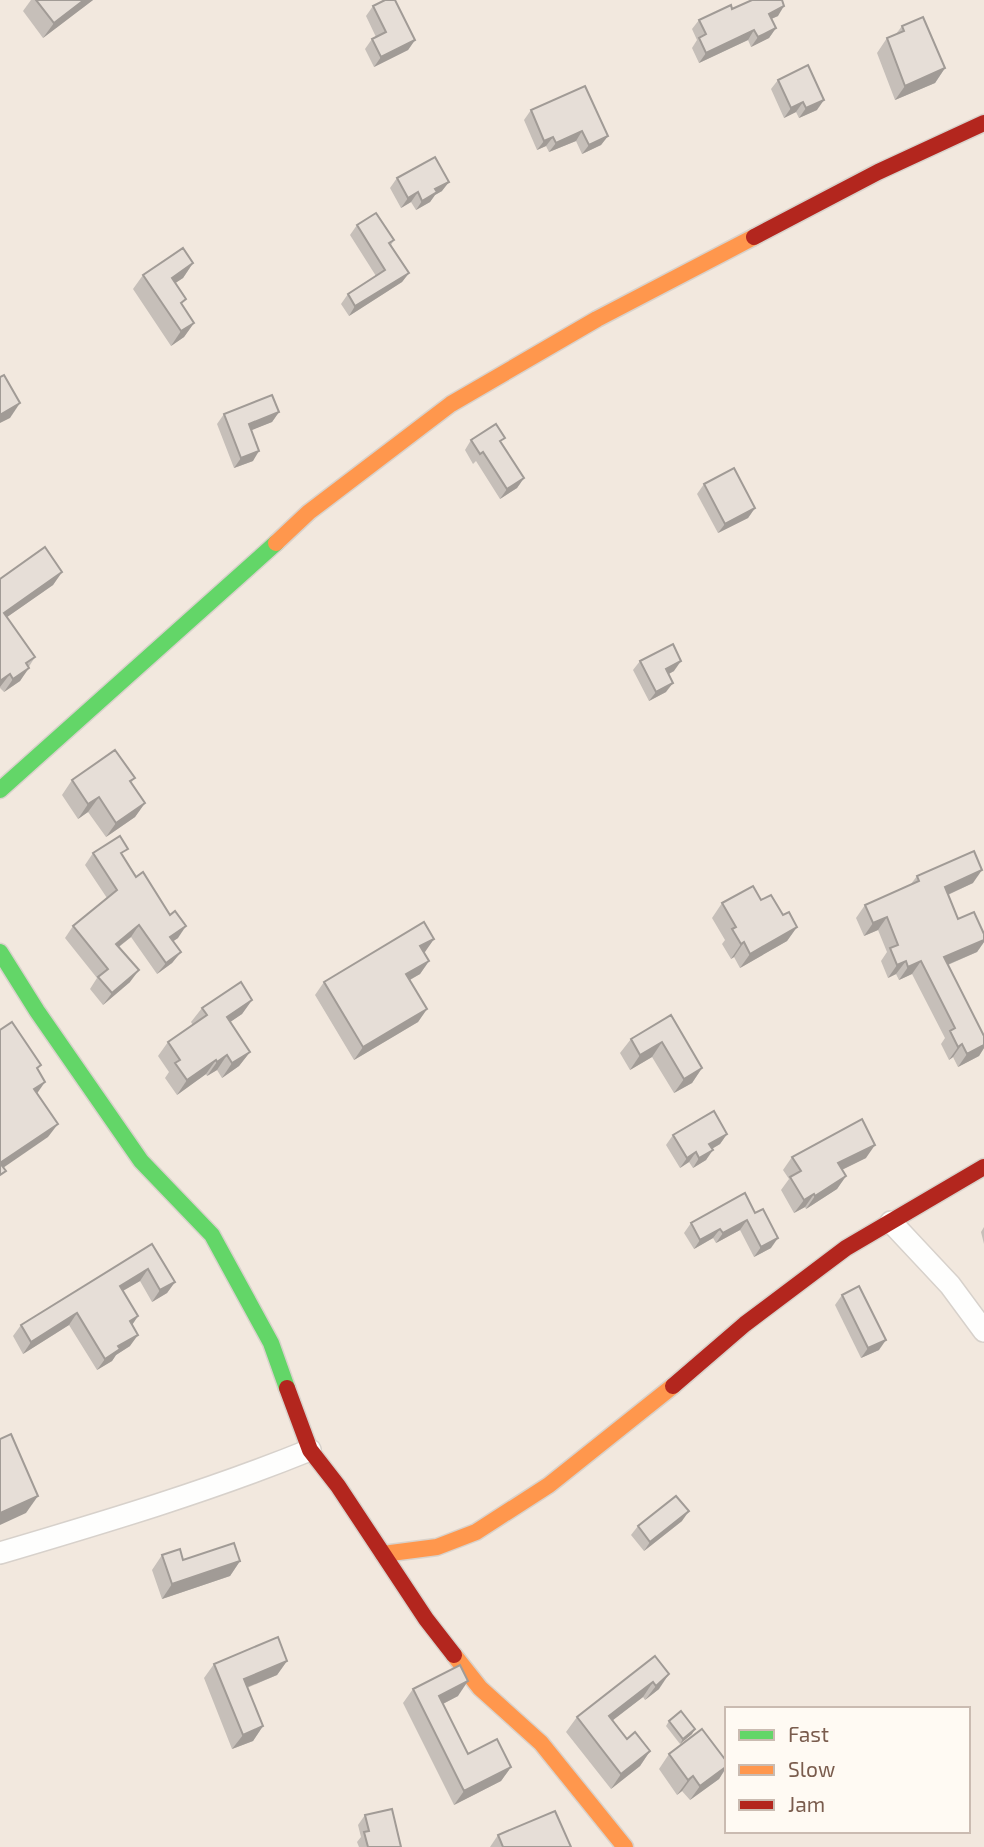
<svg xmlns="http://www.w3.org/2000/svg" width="984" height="1847" font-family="'Exo 2',sans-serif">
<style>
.residential{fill:#f2e8de;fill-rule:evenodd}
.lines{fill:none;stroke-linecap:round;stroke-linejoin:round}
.street-casing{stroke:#d7d1cb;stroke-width:24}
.fast-casing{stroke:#d9d2cb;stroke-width:19}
.slow-casing{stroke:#d9d2cb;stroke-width:19}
.jam-casing{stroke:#d9d2cb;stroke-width:19}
.street{stroke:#fefefd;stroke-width:21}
.fast{stroke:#63d668;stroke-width:16}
.slow{stroke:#ff974d;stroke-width:16}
.jam{stroke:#b3261e;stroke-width:16}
.wall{fill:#c6bfb9}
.shaded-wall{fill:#a19b96}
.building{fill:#e6ded7;stroke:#a19b96;stroke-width:2}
</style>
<rect width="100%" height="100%" fill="#f9f5f0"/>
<path class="residential" d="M0,0h984v1847h-984zM727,1709h241v122h-241z"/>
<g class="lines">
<g class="street-casing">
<g id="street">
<polyline points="891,1222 950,1285 984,1331"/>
<path d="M0,1553c105,-31 209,-62 310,-103"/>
</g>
</g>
<g class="fast-casing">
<g id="fast">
<polyline points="0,790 276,543"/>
<polyline points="0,952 37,1011 141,1161 212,1235 271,1343 287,1388"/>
</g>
</g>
<g class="slow-casing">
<g id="slow">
<polyline points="276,543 309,512 451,404 597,319 754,237"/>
<polyline points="383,1554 437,1547 476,1532 549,1485 673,1386"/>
<polyline points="454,1655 480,1688 541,1743 625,1847"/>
</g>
</g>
<g class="jam-casing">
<g id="jam">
<polyline points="754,237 878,172 984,123"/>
<polyline points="673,1386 745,1324 846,1248 984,1167"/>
<polyline points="287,1388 310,1450 338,1486 426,1619 454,1655"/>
</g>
</g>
<use href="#street" class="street"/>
<use href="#fast" class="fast"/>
<use href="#slow" class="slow"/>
<use href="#jam" class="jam"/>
</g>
<g class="wall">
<polygon points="31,0 93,0 43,38 23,11"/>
<polygon points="373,6 415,40 408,50 374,67 365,49 372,39 376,37 366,16"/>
<polygon points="732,9 778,16 771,19 776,28 769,38 751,47 748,40 699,63 692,48 697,40 692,29 699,20"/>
<polygon points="902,26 945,68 935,83 895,100 877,53 887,38 896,34"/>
<polygon points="778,80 817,110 799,118 796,112 784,118 771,89"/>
<polygon points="531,110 608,136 601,145 582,154 576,141 549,152 546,146 537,150 524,120"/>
<polygon points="397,178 442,191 435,195 430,202 416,210 411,202 401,208 390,188"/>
<polygon points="357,225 394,240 391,245 409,273 402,282 349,316 341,304 348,294 376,276 350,235"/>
<polygon points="193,263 183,278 175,283 182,305 194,323 184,337 171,346 133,289 143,275"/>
<polygon points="279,412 272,422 251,430 253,461 234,468 217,424 224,414"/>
<polygon points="471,440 501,443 524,478 517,488 500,499 476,461 473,464 465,450"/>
<polygon points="704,484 755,508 748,518 718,533 697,494"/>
<polygon points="62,572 53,585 7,617 35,657 20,681 4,692 0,688 0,579"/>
<polygon points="640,661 674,671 669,674 666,692 649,701 633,670"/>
<polygon points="135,778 131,783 145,803 135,817 106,837 88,812 78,819 62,795 72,780"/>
<polygon points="93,853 123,856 178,938 173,941 181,952 172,963 157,974 131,937 119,947 130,982 103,1005 90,989 97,978 65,938 73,926 107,898 85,865"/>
<polygon points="917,876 973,883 948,895 958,919 984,934 984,942 977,952 948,965 984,1036 984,1048 979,1056 958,1067 953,1057 949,1060 941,1044 945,1038 912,974 899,980 896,974 888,978 881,961 887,952 878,930 864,936 856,918 865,905 911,884"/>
<polygon points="761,900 797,927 787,941 740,968 734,957 731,959 722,944 725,940 712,918 722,903"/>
<polygon points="434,939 424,952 429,961 420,974 410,980 427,1009 418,1022 354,1060 315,995 324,982"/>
<polygon points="252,1000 242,1014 230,1022 250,1052 239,1066 222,1078 217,1070 207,1076 206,1074 177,1095 165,1078 169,1072 158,1056 168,1042 193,1025 191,1022 202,1008"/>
<polygon points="671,1015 702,1068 692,1083 674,1093 652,1057 630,1070 620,1053 631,1039"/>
<polygon points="727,1134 720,1144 712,1149 706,1160 693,1168 689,1162 680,1168 666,1145 673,1135"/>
<polygon points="792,1157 866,1158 842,1170 846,1176 837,1189 806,1209 805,1207 794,1213 781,1190 789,1179 783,1170"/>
<polygon points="755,1213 771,1248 754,1257 740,1230 716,1243 713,1238 694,1249 684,1233 691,1223"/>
<polygon points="984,1227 984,1244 981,1232"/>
<polygon points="152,1244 175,1282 167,1293 152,1302 140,1281 123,1291 138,1316 132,1325 130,1346 116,1355 112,1361 97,1370 69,1325 23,1354 13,1336 21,1325"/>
<polygon points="842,1295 879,1350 861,1358 835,1305"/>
<polygon points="682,1521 644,1551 631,1535 638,1526"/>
<polygon points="162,1555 183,1560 240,1561 230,1576 162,1599 152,1570"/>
<polygon points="655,1656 659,1689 645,1700 643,1697 612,1720 627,1739 650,1751 640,1766 611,1789 566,1732 577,1717"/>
<polygon points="287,1661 277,1675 247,1688 263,1726 253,1741 232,1749 204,1678 214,1664"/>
<polygon points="413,1689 458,1696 443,1704 468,1754 511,1767 501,1781 454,1805 403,1703"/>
<polygon points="669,1721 692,1734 680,1744 666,1726"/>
<polygon points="669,1754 727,1762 727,1767 719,1779 690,1800 682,1791 677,1795 659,1769"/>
<polygon points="365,1815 401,1847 359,1847 357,1842 361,1837 358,1825"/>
<polygon points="498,1835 571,1847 490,1847"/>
</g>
<g class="shaded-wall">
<polygon points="84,0 93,0 43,38 54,23"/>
<polygon points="784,6 778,16 762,23 769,14"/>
<polygon points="776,28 769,38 751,47 758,37"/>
<polygon points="754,30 748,40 699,63 706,53"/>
<polygon points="415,40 408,50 374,67 381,57"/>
<polygon points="945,68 935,83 895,100 905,86"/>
<polygon points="824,100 817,110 799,118 806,108"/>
<polygon points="803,102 796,112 784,118 791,108"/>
<polygon points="582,131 576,141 549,152 556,143"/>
<polygon points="608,136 601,145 582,154 589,145"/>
<polygon points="553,137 546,146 537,150 544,141"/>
<polygon points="449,182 442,191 435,195 430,202 416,210 422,201 435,189"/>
<polygon points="418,192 411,202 401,208 408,198"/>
<polygon points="193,263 183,278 162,292 172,278"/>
<polygon points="409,273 402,282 349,316 355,306"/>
<polygon points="194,323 184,337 171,346 181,331"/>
<polygon points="20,403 10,418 0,423 0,415"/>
<polygon points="279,412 272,422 242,434 249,424"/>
<polygon points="259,451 253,461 234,468 241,458"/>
<polygon points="524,478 517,488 500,499 507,489"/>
<polygon points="755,508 748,518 718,533 725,524"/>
<polygon points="62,572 53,585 0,622 4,613"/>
<polygon points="681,661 674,671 659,679 666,669"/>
<polygon points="29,668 20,681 4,692 13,679"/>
<polygon points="10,674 0,687 0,688 0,681"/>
<polygon points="673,683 666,692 649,701 656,692"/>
<polygon points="99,797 88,812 78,819 88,804"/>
<polygon points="145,803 135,817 106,837 116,823"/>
<polygon points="982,870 973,883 936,900 945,887"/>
<polygon points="887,917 878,930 864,936 873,923"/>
<polygon points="139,925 131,937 108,955 116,944"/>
<polygon points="186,926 178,938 162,949 170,937"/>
<polygon points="797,927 787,941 740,968 750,954"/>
<polygon points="434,939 425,952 411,959 420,946"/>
<polygon points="984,940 984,942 977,952 935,970 944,957"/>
<polygon points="744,942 734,957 731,959 741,944"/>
<polygon points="181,952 172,963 157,974 166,963"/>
<polygon points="429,961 420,974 397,987 406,974"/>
<polygon points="906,961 896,974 888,978 897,965"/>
<polygon points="921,961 912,974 899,980 908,967"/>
<polygon points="139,970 130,982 103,1005 112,993"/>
<polygon points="252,1000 242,1014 217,1031 227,1017"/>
<polygon points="427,1009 418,1022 354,1060 363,1047"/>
<polygon points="662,1042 652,1057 630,1070 640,1055"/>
<polygon points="962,1044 953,1057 949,1060 958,1047"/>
<polygon points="984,1045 984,1048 979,1056 958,1067 967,1054"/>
<polygon points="250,1052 239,1066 222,1078 232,1063"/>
<polygon points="227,1055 217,1070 207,1076 217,1062"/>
<polygon points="216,1060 206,1074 177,1095 187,1080"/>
<polygon points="702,1068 692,1083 674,1093 684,1079"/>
<polygon points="45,1082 36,1095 34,1089"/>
<polygon points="58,1124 48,1137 0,1170 0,1163"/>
<polygon points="727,1134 720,1144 703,1154 709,1144"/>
<polygon points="875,1145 866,1158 829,1176 838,1163"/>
<polygon points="713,1150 706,1160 693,1168 699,1158"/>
<polygon points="696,1152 689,1162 680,1168 687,1158"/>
<polygon points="846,1176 837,1189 806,1209 815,1196"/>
<polygon points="814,1194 805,1207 794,1213 804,1200"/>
<polygon points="747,1220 740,1230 716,1243 723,1233"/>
<polygon points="720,1229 713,1238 694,1249 700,1240"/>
<polygon points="778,1238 771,1248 754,1257 761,1247"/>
<polygon points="148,1269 140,1281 112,1297 120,1286"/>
<polygon points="175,1282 167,1293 152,1302 160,1290"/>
<polygon points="77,1313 69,1325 23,1354 31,1342"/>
<polygon points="138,1316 130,1328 130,1321"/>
<polygon points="138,1335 130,1346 116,1355 112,1361 97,1370 105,1359 118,1346"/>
<polygon points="886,1340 879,1350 861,1358 868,1348"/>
<polygon points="38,1496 26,1513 0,1525 0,1513"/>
<polygon points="689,1511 682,1521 644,1551 650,1542"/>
<polygon points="240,1561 230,1576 162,1599 172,1584"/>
<polygon points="287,1661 277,1675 233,1693 244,1679"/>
<polygon points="669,1674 659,1689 645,1700 656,1686"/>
<polygon points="468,1681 458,1696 429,1711 439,1696"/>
<polygon points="653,1682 643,1697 599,1731 609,1716"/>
<polygon points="263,1726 253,1741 232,1749 243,1735"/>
<polygon points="695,1729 692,1734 680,1744 683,1739"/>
<polygon points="650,1751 640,1766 611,1789 621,1774"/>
<polygon points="727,1766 719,1779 690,1800 700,1786"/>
<polygon points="511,1767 501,1781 454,1805 464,1791"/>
<polygon points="693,1776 682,1791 677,1795 688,1780"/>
</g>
<g class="building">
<polygon points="36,0 84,0 54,23"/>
<polygon points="385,0 395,0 415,40 381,57 372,39 386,32 373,6"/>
<polygon points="752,0 782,0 784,6 769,14 776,28 758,37 754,30 706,53 699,38 706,34 699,20 731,5 732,9"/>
<polygon points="923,17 945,68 905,86 887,38 904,31 902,26"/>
<polygon points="808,65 824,100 806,108 803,102 791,108 778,80"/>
<polygon points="585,86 608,136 589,145 582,131 556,143 553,137 544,141 531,110"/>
<polygon points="435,157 449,182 435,189 437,192 422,201 418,192 408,198 397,178"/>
<polygon points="376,213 394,240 389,243 409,273 355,306 348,294 385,270 357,225"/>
<polygon points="183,248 193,263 172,278 186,299 181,303 194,323 181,331 143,275"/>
<polygon points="4,375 20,403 0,415 0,377"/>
<polygon points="272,395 279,412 249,424 259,451 241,458 224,414"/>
<polygon points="496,424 505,438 500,441 524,478 507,489 483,452 480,454 471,440"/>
<polygon points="734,468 755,508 725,524 704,484"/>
<polygon points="45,547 62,572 4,613 35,657 26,663 29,668 13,679 10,674 0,681 0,579"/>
<polygon points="673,644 681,661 666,669 673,683 656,692 640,661"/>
<polygon points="115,750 135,778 130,781 145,803 116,823 99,797 88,804 72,780"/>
<polygon points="120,836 128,849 121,853 136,877 143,872 170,915 175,911 186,926 170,937 181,952 166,963 139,925 116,944 139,970 112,993 98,977 108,969 73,926 117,890 93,853"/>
<polygon points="974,851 982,870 945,887 958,919 974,912 984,934 984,940 944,957 984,1036 984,1045 967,1054 962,1044 958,1047 950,1031 955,1028 921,961 908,967 906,961 897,965 890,948 898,945 887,917 873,923 865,905 919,881 917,876"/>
<polygon points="753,886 761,900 771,895 783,915 789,912 797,927 750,954 744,942 741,944 732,929 736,927 722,903"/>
<polygon points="424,922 434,939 420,946 429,961 406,974 427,1009 363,1047 324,982"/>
<polygon points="241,982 252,1000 227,1017 250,1052 232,1063 227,1055 217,1062 216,1060 187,1080 175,1063 180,1060 168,1042 207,1015 202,1008"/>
<polygon points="671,1015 702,1068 684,1079 662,1042 640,1055 631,1039"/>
<polygon points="12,1022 41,1065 37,1068 45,1082 34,1089 58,1124 0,1163 6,1171 0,1175 0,1030"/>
<polygon points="714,1111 727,1134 709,1144 713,1150 699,1158 696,1152 687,1158 673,1135"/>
<polygon points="862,1119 875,1145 838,1163 846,1176 815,1196 814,1194 804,1200 790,1177 801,1171 792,1157"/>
<polygon points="745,1193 755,1213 763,1209 778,1238 761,1247 747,1220 723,1233 720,1229 700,1240 691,1223"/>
<polygon points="152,1244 175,1282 160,1290 148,1269 120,1286 138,1316 130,1321 138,1335 118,1346 120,1349 105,1359 77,1313 31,1342 21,1325"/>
<polygon points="859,1286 886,1340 868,1348 842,1295"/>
<polygon points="11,1434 38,1496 0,1513 0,1439"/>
<polygon points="676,1496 689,1511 650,1542 638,1526"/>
<polygon points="234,1543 240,1561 172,1584 162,1555 180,1549 183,1560"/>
<polygon points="278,1637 287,1661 244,1679 263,1726 243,1735 214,1664"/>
<polygon points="655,1656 669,1674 656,1686 653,1682 609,1716 627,1739 635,1732 650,1751 621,1774 577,1717"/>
<polygon points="460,1665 468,1681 439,1696 468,1754 497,1739 511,1767 464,1791 413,1689"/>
<polygon points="681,1711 695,1729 683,1739 669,1721"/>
<polygon points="702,1729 727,1762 727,1766 700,1786 693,1776 688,1780 669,1754"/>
<polygon points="392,1809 401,1847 368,1847 364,1832 369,1831 365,1815"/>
<polygon points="555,1811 571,1847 503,1847 498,1835"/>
</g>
<rect x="725" y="1707" width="245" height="126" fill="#fffaf3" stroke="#cabbb1" stroke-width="2"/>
<rect x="739" y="1730" width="35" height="10" fill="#63d668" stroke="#cabbb1" stroke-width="2"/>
<text x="788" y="1742" font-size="21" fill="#7a5c4d">Fast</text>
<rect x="739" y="1765" width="35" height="10" fill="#ff974d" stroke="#cabbb1" stroke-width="2"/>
<text x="788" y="1777" font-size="21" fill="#7a5c4d">Slow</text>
<rect x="739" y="1800" width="35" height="10" fill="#b3261e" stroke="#cabbb1" stroke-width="2"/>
<text x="788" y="1812" font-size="21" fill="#7a5c4d">Jam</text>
</svg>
